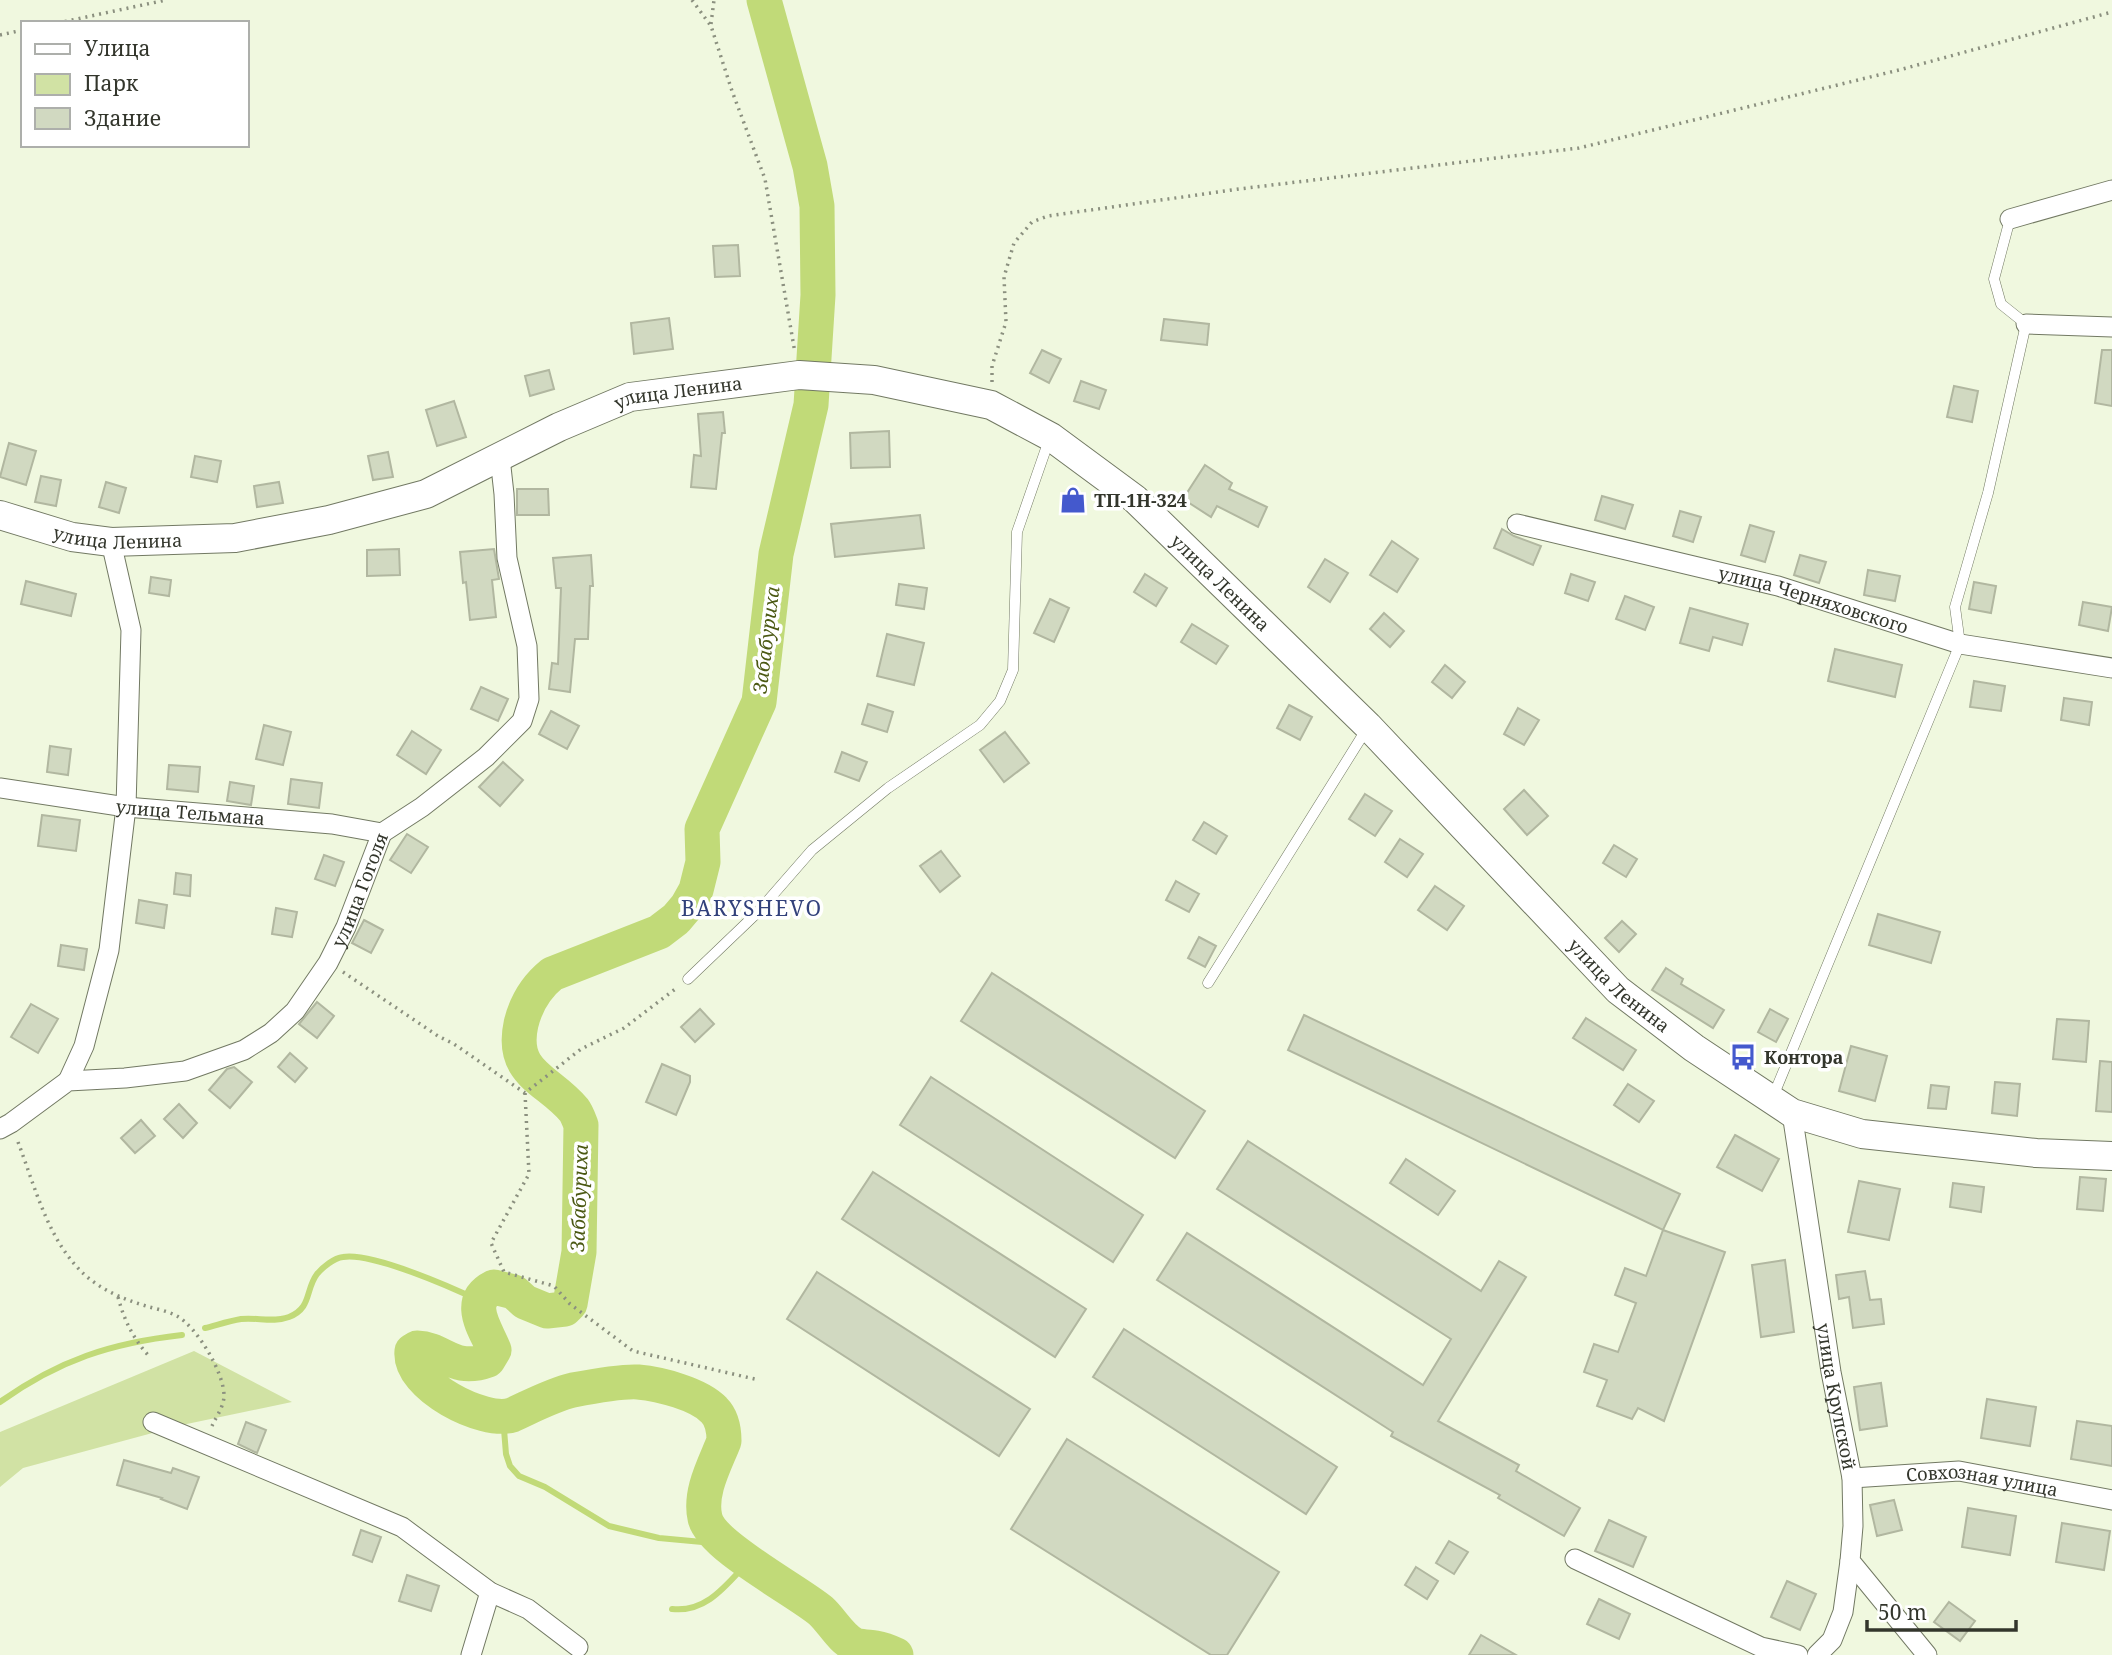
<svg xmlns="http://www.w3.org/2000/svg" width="2112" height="1655" font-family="'Noto Serif',serif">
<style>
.green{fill:#d1e2a4}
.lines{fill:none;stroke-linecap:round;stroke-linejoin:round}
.stream{stroke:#c1da78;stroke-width:6}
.river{stroke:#c1da78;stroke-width:35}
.building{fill:#d1d9c1;stroke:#b1b7a0;stroke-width:2}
.lane-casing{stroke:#727963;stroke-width:11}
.street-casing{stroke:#727963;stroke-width:21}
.secondary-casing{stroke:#727963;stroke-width:30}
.path{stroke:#8b907f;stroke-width:3.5;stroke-dasharray:2 5;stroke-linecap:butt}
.lane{stroke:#fff;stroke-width:10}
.street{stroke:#fff;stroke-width:19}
.secondary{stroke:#fff;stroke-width:28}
.labels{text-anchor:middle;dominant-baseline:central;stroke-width:7;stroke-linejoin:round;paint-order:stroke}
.street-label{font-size:18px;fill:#33362c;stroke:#fff}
.poi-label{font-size:18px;font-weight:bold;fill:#33362c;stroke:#fff;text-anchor:start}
.water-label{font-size:19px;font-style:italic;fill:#4b5913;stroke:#fff}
.quarter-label{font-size:21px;letter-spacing:2px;fill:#32417b;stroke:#fff}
</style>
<rect width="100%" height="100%" fill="#f0f8df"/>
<polygon class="green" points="194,1351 292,1402 182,1425 23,1468 0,1487 0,1432"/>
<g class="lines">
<g class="stream">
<path d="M205,1328c12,-3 24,-7 36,-9 16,-2 32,4 48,-2 23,-9 16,-27 28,-43 6,-7 17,-16 26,-17 29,-5 110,31 137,44"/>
<path d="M0,1402c59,-42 111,-59 182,-67"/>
<polyline points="503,1417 506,1454 510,1466 519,1476 545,1487 609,1526 659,1538 724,1544"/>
<path d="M672,1609c35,4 55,-25 77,-48"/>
</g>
<path class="river" d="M764,0l46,166 7,40 1,89 -7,110 -35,149 -17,148 -57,127 1,33 -7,28 -9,16 -11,13 -17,13 -107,42c-16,13 -26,29 -31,50 -11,50 27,55 53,86 3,4 5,10 7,15l-2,127 -9,52 -5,5 -18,2 -22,-9 -11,-10 -20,-5c-30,15 -8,42 0,63l-6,10c-35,13 -44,-11 -71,-12l-5,3c-4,35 72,73 100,64 20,-9 40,-20 61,-25 16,-3 50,-9 65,-8 22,2 61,12 76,28 8,8 10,20 10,31 -9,23 -25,51 -19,77 6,28 91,72 116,93 11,10 20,28 34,34 7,2 14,2 21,3 7,1 14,4 20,7"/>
</g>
<g class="building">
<polygon points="738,245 740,276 715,277 713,246"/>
<polygon points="669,318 673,349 634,354 631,323"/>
<polygon points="1164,319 1209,324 1207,345 1161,340"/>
<polygon points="1042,350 1061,359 1049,383 1030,373"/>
<polygon points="2102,350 2112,350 2112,406 2095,403"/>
<polygon points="549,370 554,389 530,396 525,376"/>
<polygon points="1081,381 1106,390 1099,409 1074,401"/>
<polygon points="1954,386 1978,391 1972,422 1947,417"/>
<polygon points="454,401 466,437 437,446 426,410"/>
<polygon points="723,412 725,433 722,433 716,489 691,487 694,455 701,456 698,414"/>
<polygon points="889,431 890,467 851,468 850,433"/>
<polygon points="9,443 36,451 26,485 0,477"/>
<polygon points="388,452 393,477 373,480 368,456"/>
<polygon points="195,456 221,461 217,482 191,477"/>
<polygon points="1205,465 1232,483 1229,489 1267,507 1258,527 1217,506 1211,517 1183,499"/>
<polygon points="41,476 61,480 56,506 35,502"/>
<polygon points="106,482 126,488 119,513 99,507"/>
<polygon points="279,482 283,503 257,507 254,486"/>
<polygon points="517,489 548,489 549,515 517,515"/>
<polygon points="1602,496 1633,505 1625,529 1595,520"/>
<polygon points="1680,511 1701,517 1693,542 1673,536"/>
<polygon points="920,515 924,548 835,557 831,524"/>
<polygon points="1750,525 1774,532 1765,562 1741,555"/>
<polygon points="1502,529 1514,536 1541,546 1533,565 1494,548"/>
<polygon points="1392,541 1418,559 1397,592 1370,575"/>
<polygon points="399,549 400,575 367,576 367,550"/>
<polygon points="494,549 499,579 492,580 496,617 470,620 466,582 463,583 460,552"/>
<polygon points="591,555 593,586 590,586 588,639 575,639 570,692 549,689 552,663 558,664 561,588 556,588 553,558"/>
<polygon points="1800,555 1826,562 1819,583 1794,575"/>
<polygon points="1325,559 1348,573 1330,602 1308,587"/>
<polygon points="1868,570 1900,576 1895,601 1864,595"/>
<polygon points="1145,574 1167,588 1156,606 1134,592"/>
<polygon points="1571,574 1595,582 1588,601 1565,593"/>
<polygon points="151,577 171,580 169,596 149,593"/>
<polygon points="26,581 76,594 71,616 21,604"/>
<polygon points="1974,582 1996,586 1991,613 1969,609"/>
<polygon points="899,584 927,588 924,609 896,605"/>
<polygon points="1625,596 1654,607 1645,630 1616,619"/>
<polygon points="1050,599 1069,608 1054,642 1034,633"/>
<polygon points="2083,602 2112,607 2108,631 2079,625"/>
<polygon points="1690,608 1748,624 1742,645 1713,637 1709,651 1680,643"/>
<polygon points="1384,613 1404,631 1390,647 1370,629"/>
<polygon points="1192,624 1228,646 1216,664 1181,642"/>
<polygon points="887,634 924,643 914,685 877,676"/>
<polygon points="1835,649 1902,665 1895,697 1828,681"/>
<polygon points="1445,665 1465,682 1452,698 1432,682"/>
<polygon points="1974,681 2005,686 2001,711 1970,707"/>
<polygon points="481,687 508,699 498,721 471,709"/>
<polygon points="2064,698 2092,702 2089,725 2061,720"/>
<polygon points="868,704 893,712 887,732 862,724"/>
<polygon points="1289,705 1312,717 1300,740 1277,728"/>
<polygon points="1518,708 1539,720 1524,745 1504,734"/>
<polygon points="551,711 579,726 567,749 539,734"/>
<polygon points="264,725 291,732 283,765 256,759"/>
<polygon points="412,731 441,750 426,774 397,755"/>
<polygon points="1005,732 1029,763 1004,782 980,750"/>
<polygon points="50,746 71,749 68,775 47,772"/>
<polygon points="842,752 867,762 859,781 835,772"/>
<polygon points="503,762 523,780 500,806 479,787"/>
<polygon points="169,765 200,767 198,792 167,789"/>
<polygon points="291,779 322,783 319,808 288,804"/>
<polygon points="230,782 254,786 251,805 227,801"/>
<polygon points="1524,790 1548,816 1527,835 1504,809"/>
<polygon points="1365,794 1392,811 1375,836 1349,819"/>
<polygon points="42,815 80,820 76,851 38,846"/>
<polygon points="1204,822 1227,836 1216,854 1193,840"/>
<polygon points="407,834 428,847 411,873 390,860"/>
<polygon points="1400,839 1423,854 1407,877 1385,862"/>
<polygon points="1614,845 1637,859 1626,877 1603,863"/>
<polygon points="941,851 960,876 940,892 920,866"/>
<polygon points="324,855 344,862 335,886 315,879"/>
<polygon points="176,873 191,875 190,896 174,894"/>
<polygon points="1176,881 1199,894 1189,912 1166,900"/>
<polygon points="1435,886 1464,906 1447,930 1418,910"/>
<polygon points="139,900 167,905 164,928 136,923"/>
<polygon points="276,908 297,912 292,937 272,934"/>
<polygon points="1878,914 1940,932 1931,963 1869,945"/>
<polygon points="364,920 383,930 371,953 352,943"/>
<polygon points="1622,921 1636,934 1619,952 1605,938"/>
<polygon points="1199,937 1216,946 1205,967 1188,958"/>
<polygon points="61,945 87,949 84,970 58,966"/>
<polygon points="1666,968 1683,979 1681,984 1724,1010 1713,1028 1652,990"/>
<polygon points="992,973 1205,1111 1175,1158 961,1021"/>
<polygon points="317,1002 334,1016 317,1038 299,1024"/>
<polygon points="31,1004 58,1019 38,1053 11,1037"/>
<polygon points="700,1009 714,1024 695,1042 681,1027"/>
<polygon points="1770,1009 1788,1019 1776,1042 1758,1032"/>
<polygon points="1304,1015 1680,1194 1663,1230 1288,1050"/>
<polygon points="1586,1018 1636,1050 1623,1070 1573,1038"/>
<polygon points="2057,1019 2089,1021 2086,1062 2053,1059"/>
<polygon points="1851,1046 1887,1056 1875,1101 1839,1091"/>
<polygon points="290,1053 307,1068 295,1082 278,1067"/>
<polygon points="2100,1061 2112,1062 2112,1112 2096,1111"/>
<polygon points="662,1064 690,1076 690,1082 676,1115 646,1102"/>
<polygon points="234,1067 252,1082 230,1108 209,1090 227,1069"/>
<polygon points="931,1077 1143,1215 1113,1262 900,1125"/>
<polygon points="1995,1082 2020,1084 2017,1116 1992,1113"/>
<polygon points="1628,1084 1654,1101 1639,1122 1614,1105"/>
<polygon points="1931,1085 1949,1087 1946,1109 1928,1108"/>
<polygon points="179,1104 197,1123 183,1138 164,1119"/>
<polygon points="141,1120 155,1136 135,1153 121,1138"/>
<polygon points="1735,1135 1779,1159 1762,1191 1717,1167"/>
<polygon points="1248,1141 1481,1291 1499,1261 1526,1277 1438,1421 1519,1465 1516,1471 1580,1508 1564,1536 1498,1498 1500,1495 1391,1436 1393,1432 1157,1280 1187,1233 1423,1385 1451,1339 1217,1189"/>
<polygon points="1406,1159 1455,1191 1438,1215 1390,1183"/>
<polygon points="873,1172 1086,1309 1055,1357 842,1219"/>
<polygon points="2080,1177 2106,1179 2103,1211 2077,1209"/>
<polygon points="1859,1181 1900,1189 1889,1240 1848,1232"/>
<polygon points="1953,1183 1984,1187 1981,1212 1950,1207"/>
<polygon points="1663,1230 1725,1252 1664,1421 1638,1408 1632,1419 1597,1406 1607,1380 1584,1372 1594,1344 1618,1352 1636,1303 1615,1295 1625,1268 1646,1276"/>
<polygon points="1785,1260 1794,1332 1761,1337 1752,1265"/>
<polygon points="1865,1271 1870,1300 1881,1299 1884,1324 1853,1328 1849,1297 1839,1299 1836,1275"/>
<polygon points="817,1272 1030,1409 999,1456 787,1319"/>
<polygon points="1124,1329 1337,1467 1306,1514 1093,1377"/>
<polygon points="1881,1383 1887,1426 1860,1430 1854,1387"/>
<polygon points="1987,1399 2036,1407 2030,1446 1981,1438"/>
<polygon points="2077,1421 2112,1426 2112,1466 2071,1459"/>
<polygon points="246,1422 266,1430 257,1453 238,1444"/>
<polygon points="1067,1439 1279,1572 1227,1655 1211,1655 1011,1529"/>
<polygon points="124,1460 171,1473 173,1468 199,1477 187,1509 161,1499 162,1498 117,1485"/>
<polygon points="1894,1500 1902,1530 1877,1536 1870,1505"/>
<polygon points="1968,1508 2016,1516 2010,1555 1962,1547"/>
<polygon points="1609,1520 1646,1537 1633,1567 1595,1551"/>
<polygon points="2062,1523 2110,1531 2104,1570 2056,1562"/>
<polygon points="361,1530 381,1537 372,1562 353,1555"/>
<polygon points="1449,1541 1468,1552 1454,1574 1436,1563"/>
<polygon points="1416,1567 1438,1581 1427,1599 1405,1585"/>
<polygon points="407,1575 439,1586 431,1611 399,1601"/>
<polygon points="1787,1581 1816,1594 1800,1630 1771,1617"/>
<polygon points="1599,1599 1630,1614 1619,1639 1587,1624"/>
<polygon points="1949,1602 1975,1621 1960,1641 1934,1622"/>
<polygon points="1481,1635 1516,1655 1469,1655"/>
</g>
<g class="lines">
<g class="lane-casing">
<g id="lane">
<polyline points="688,979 758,912 812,850 888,788 980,725 1000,701 1013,670 1017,532 1049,440"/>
<polyline points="1208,983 1366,730"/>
<polyline points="1772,1099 1960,644 1955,607 1988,493 2026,324 2001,304 1994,279 2010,219"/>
</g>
</g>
<g class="street-casing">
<g id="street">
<polyline points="2010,219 2112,190"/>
<polyline points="2026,324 2112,327"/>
<path id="s1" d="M1517,524l261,62 182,58 152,24"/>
<path id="s2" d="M0,788l126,19 206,17 50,9"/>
<polyline points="68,1081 84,1046 109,950 126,807 131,630 111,542"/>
<path id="s3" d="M1792,1113l39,259 21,106 1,48 -3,35 77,94"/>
<path id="s4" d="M0,1129l11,-6 57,-42 57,-3 60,-7 59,-21 27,-17 24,-22 33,-48 18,-36 36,-94 40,-26 64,-50 36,-36 7,-22 -2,-53 -20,-88 -3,-64 -4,-36"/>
<polyline points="153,1422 402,1527 490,1592 528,1609 578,1647"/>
<path id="s5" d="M1852,1478l107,-7 153,29"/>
<polyline points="1575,1559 1761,1647 1798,1655"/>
<polyline points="471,1655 490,1592"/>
<polyline points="1817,1655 1832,1640 1843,1612 1850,1561"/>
</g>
</g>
<g class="secondary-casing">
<g id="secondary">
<path id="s6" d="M0,515l72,22 39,5 124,-4 94,-18 97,-26 133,-67 71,-30 169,-22 75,5 117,25 60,32 84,62 233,227 250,264 76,58 98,65 70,21 174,19 76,3"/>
</g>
</g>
<g class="path">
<polyline points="692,0 711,26 732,91 765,179 795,353"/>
<polyline points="58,23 166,0"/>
<polyline points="711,24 714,0"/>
<polyline points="0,35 23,30"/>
<polyline points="992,382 992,366 1006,322 1004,277 1014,243 1032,222 1048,216 1239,189 1579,148 1899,70 2112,12"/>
<polyline points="343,972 438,1036 454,1044 525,1093 581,1049 624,1028 678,987"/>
<polyline points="525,1093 529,1174 491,1243 504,1272 554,1286 570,1304 633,1351 759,1380"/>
<path d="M18,1142c16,42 28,91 59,125 19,21 43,31 69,39 10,3 22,5 31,10 20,11 48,58 47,81 -1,11 -8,20 -12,29"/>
<path d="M118,1297c6,23 15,41 30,58"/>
</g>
<use href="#lane" class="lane"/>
<use href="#street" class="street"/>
<use href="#secondary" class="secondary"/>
</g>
<defs>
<g id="shop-bare" transform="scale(2.1)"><path d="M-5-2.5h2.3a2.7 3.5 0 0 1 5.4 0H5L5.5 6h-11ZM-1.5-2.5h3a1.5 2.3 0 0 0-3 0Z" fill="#4459cd" stroke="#fff" stroke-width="2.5" paint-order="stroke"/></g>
<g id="bus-bare" transform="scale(2.1)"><path d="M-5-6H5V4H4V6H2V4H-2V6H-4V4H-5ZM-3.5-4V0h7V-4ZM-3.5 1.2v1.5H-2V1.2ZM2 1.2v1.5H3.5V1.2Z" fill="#4459cd" stroke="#fff" stroke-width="2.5" paint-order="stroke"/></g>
</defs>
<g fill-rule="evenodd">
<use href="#shop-bare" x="1073" y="500"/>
<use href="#bus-bare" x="1743" y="1057"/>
</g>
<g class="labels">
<g class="street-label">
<text stroke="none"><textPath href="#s6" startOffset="709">улица Ленина</textPath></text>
<text stroke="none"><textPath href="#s6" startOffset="121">улица Ленина</textPath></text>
<text stroke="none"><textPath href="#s6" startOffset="1318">улица Ленина</textPath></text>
<text stroke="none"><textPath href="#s1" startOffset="306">улица Черняховского</textPath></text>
<text stroke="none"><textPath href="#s2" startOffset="192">улица Тельмана</textPath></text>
<text stroke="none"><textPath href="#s4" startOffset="466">улица Гоголя</textPath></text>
<text stroke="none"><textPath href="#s6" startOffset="1885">улица Ленина</textPath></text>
<text stroke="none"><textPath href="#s3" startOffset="287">улица Крупской</textPath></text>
<text stroke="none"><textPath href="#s5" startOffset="131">Совхозная улица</textPath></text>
</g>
<g class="poi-label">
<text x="1094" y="500">ТП-1Н-324</text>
<text x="1764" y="1057">Контора</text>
</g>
<g class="water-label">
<text transform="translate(766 640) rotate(-83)">Забабуриха</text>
<text transform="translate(579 1198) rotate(-88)">Забабуриха</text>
</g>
<g class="quarter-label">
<text x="752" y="908">BARYSHEVO</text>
</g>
</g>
<rect x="21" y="21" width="228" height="126" fill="#ffffff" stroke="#adafab" stroke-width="2"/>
<rect x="35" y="44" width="35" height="10" fill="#ffffff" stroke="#adafab" stroke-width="2"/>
<text x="84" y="56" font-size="21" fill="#33362c">Улица</text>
<rect x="35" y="74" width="35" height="21" fill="#d1e2a4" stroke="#adafab" stroke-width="2"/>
<text x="84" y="91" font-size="21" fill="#33362c">Парк</text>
<rect x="35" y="108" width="35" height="21" fill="#d1d9c1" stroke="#adafab" stroke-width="2"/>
<text x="84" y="126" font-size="21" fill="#33362c">Здание</text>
<path d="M1867 1620v10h149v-10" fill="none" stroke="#33362c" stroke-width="3.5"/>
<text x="1878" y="1620" font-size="21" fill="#33362c" stroke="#ffffff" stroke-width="5" paint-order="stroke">50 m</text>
</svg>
